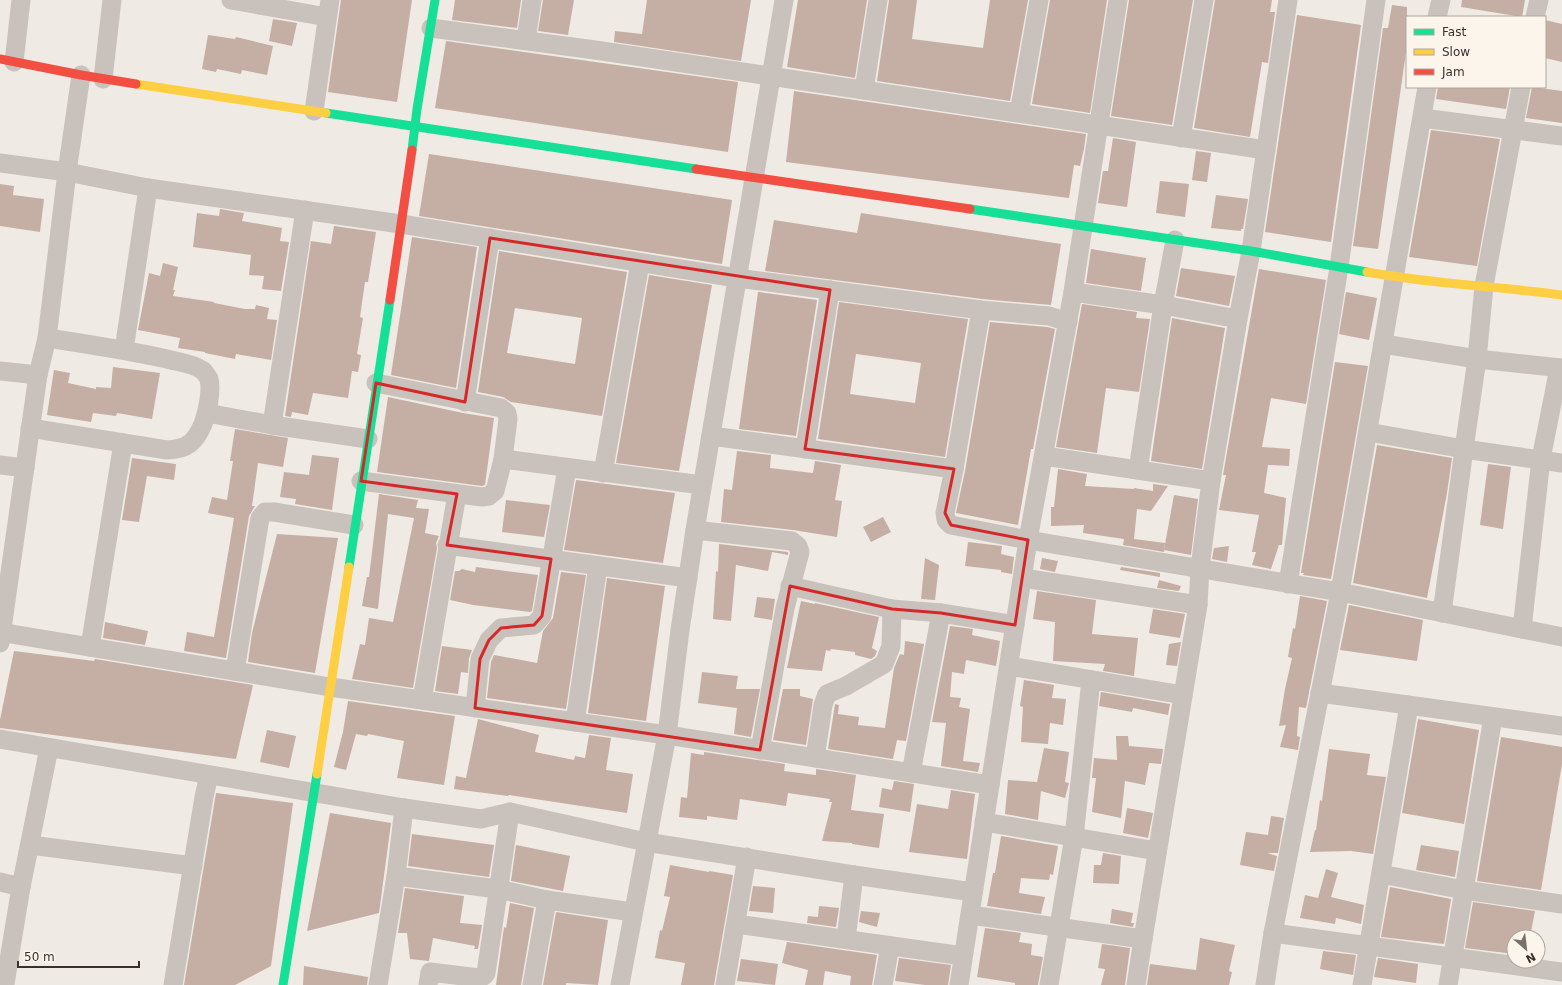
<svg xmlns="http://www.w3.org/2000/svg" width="1562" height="985" font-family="'DejaVu Sans',sans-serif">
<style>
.building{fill:#c5aea4;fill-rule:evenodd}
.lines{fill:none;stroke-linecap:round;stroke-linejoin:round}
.street{stroke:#c9c2bc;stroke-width:19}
.fast{stroke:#16e098;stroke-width:9}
.slow{stroke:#ffcf43;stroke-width:9}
.jam{stroke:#f24e42;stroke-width:9}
.marked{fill:none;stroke:#d62828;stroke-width:3;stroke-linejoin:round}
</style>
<rect width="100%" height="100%" fill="#f0eae4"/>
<g class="building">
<polygon points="341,0 412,0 397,102 328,92"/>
<polygon points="455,0 521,0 517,28 452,20"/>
<polygon points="543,0 574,0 568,35 538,31"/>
<polygon points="647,0 751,0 741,61 614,42 615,31 642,34"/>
<polygon points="798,0 867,0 855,78 787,67"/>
<polygon points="889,0 917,0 912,39 983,48 990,0 1028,0 1010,101 877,81"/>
<polygon points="1050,0 1107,0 1090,113 1032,104"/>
<polygon points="1129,0 1193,0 1172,125 1111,116"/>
<polygon points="1215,0 1272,0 1270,12 1275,12 1268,63 1262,62 1250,137 1194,128"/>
<polygon points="1462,0 1525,0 1522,17 1461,7"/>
<polygon points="1392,5 1407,7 1407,45 1378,249 1353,246 1383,28 1388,28"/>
<polygon points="1297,15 1361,25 1331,242 1265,232"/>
<polygon points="273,19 297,23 292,46 269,41"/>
<polygon points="1545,20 1562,24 1562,62 1545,58"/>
<polygon points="208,35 235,39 236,37 273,46 267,75 242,70 241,74 217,69 216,72 202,69"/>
<polygon points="446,41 738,82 728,152 435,108"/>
<polygon points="1438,87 1510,87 1506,109 1436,99"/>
<polygon points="1532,87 1562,91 1562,123 1526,118"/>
<polygon points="794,91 1086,134 1084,149 1080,166 1074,165 1069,198 786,162"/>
<polygon points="1431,130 1500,139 1477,266 1409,257"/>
<polygon points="1113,138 1136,142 1127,207 1098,203 1103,171 1108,171"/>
<polygon points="1196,151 1211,153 1207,182 1192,180"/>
<polygon points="429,154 732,200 722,264 419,216"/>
<polygon points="1160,181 1189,184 1185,217 1156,213"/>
<polygon points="0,184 14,186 13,195 44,199 40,232 0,226"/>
<polygon points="1216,195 1248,199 1243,229 1241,229 1241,231 1211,228"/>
<polygon points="220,209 244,213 242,221 282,228 280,241 289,242 281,291 262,289 264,276 249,275 251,255 193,247 197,213 219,216"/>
<polygon points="861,213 1061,244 1051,305 982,299 765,271 774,220 857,233"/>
<polygon points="334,226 376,232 368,282 365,282 360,317 363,318 357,354 361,355 358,372 352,371 348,398 313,393 308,415 292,412 291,417 285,416 311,241 331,244"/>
<polygon points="412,237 477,247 456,388 391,375"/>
<polygon points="1091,249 1146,258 1141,291 1086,283"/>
<path d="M499,251l128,21 -25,144 -91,-14 -8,-5 -25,-5zM515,308l67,10 -7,46 -68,-11z"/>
<polygon points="163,263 178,267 173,290 175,290 173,296 214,302 214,303 245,309 255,309 256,305 269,308 267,319 277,320 271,360 236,354 235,359 205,353 205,352 178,348 180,338 138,330 149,273 160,276"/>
<polygon points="1181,268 1235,276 1229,306 1176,296"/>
<polygon points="1259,269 1326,280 1306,404 1271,398 1262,447 1290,449 1289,466 1268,465 1264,493 1286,498 1282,545 1279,545 1271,569 1252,565 1256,552 1252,552 1259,515 1219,510 1226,475 1223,475"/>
<polygon points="649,275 712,285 679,471 616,463"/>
<polygon points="758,292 817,300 796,436 739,429"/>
<polygon points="1346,292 1377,298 1369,340 1339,334"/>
<path d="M839,302l129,17 -23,138 -127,-18zM856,354l65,9 -6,40 -65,-9z"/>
<polygon points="1082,304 1137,312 1136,318 1150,319 1139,392 1106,388 1097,453 1056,447"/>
<polygon points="1172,318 1225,328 1202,469 1151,461"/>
<polygon points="990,322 1047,327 1055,329 1033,449 1031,449 1018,525 956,513 965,471"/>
<polygon points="1335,362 1368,366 1331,579 1303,575 1304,573 1301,573"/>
<polygon points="113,367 160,373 152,419 117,413 116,416 93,413 91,422 47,415 54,370 70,373 68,383 96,389 96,387 111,388"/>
<polygon points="388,397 463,413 494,418 485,485 482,486 377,472"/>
<polygon points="235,429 288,438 283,467 258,463 252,506 255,506 249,516 226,658 184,651 187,632 214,637 234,518 208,513 212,497 227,500 233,461 230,461"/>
<polygon points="1377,445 1452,458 1447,493 1427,598 1353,583"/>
<polygon points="737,451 771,455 770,468 813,473 815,461 841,465 835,500 842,501 837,537 793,530 721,522 724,489 732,490"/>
<polygon points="312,455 339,458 332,510 295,504 296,499 280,497 284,472 309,475"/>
<polygon points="132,458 176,464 174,480 147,476 139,522 122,520"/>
<polygon points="1488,464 1511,467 1503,529 1480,525"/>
<polygon points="1058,469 1087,474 1085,486 1134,489 1134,488 1153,491 1153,484 1168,486 1151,511 1137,509 1134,539 1165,543 1164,552 1123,545 1124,539 1083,533 1084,525 1051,526 1051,507 1054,507"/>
<polygon points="576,480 675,493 663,563 564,550"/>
<polygon points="379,494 418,500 416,508 429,509 425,533 439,536 436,543 437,548 413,688 352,679 360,644 365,645 369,618 393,622 414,518 388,514 378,609 362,606 367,577 369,577"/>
<polygon points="1174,495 1198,499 1191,555 1164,550"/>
<polygon points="506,500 550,505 544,537 502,532"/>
<polygon points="883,517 891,532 871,542 863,527"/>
<polygon points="277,534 338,538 315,673 248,662 252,633"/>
<polygon points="968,542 1002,546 1001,554 1014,557 1012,574 1001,572 1001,570 965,566"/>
<polygon points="719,544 788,552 788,555 772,552 768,571 736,565 731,621 713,619 716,571 718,572"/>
<polygon points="1229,546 1227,562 1212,559 1214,548"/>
<polygon points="925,558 939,565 935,600 921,599"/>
<polygon points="1042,558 1058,561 1055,572 1040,569"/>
<polygon points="476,567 538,575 532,611 530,612 473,605 450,600 455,571 459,571 462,569 475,572"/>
<polygon points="1121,567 1160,573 1160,577 1120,570"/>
<polygon points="561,572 586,575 566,709 487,698 491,662 494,655 537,663 543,631 553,618"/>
<polygon points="607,578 665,586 646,721 588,713"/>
<polygon points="1159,580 1181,586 1179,591 1157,588"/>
<polygon points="1037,591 1096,600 1092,634 1138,638 1134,676 1103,671 1105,664 1053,661 1055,622 1033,619"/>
<polygon points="1300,596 1327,601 1306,708 1299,707 1297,736 1300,737 1298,750 1280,747 1286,725 1279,726 1285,689 1292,658 1288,657 1293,628 1295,629"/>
<polygon points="757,597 775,599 772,620 754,617"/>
<polygon points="801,601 815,604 815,603 879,617 872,648 877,651 875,656 871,659 855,655 855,652 831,649 830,651 826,650 822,671 787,668"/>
<polygon points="1349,605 1423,620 1417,661 1340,650"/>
<polygon points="1153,609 1185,614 1180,638 1149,633"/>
<polygon points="105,622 148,631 145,645 103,638"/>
<polygon points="950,626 973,629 972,635 1000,641 996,666 966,660 964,674 952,672 950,697 961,698 959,707 970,709 963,761 980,763 978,772 941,766 946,723 932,722"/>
<polygon points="905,641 924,644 906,741 897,740 893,759 828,749 835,704 839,705 838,714 859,717 858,725 885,728 894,668 900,654 904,655"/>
<polygon points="1181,642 1177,666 1166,665 1169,644"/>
<polygon points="442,646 472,650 469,658 468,673 461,672 458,694 435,691"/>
<polygon points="14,651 94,661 95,659 253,685 236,759 0,728 0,720"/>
<polygon points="702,672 738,676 736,689 760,689 751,737 734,734 737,708 698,703"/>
<polygon points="1024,680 1054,685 1052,698 1066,699 1063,725 1050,723 1048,744 1021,742 1023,707 1020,706"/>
<polygon points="783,689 800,689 800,696 813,699 806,745 773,740"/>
<polygon points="1101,692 1170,704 1168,715 1133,708 1132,712 1099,706"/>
<polygon points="348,701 455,716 444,785 397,778 404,741 368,734 367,736 356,734 346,770 334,767 343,732"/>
<polygon points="478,719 539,735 535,752 574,760 575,756 585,758 589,735 611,738 606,770 633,774 627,813 509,795 508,796 454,789 456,776 466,778"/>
<polygon points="1418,719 1479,730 1464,824 1402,813"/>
<polygon points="267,730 296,736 289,768 260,762"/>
<polygon points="1116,736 1128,736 1129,746 1163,749 1161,764 1149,763 1145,785 1125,781 1121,818 1092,812 1096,778 1092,778 1094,758 1117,760"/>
<polygon points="1501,737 1562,747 1562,764 1541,890 1477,881"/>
<polygon points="1044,748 1069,752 1065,782 1069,783 1065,798 1041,791 1038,820 1005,814 1008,780 1037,782"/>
<polygon points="1329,749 1370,754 1367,775 1386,777 1373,854 1351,851 1310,852 1315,830 1316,830 1320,800 1322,801"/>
<polygon points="704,752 785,764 784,771 816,775 816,769 856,775 851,810 884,814 879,848 852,844 852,843 822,841 832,802 829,802 830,799 788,793 786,806 740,799 737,820 707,816 707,820 679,817 681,797 687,798 691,753 704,755"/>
<polygon points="894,781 914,784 910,812 879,807 882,788 892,790"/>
<polygon points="951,790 975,794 967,859 909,852 917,804 948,809"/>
<polygon points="216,793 293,803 271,966 235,985 184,985"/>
<polygon points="1127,808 1153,813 1148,838 1123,833"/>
<polygon points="330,813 391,823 379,913 307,931"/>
<polygon points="1271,816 1284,818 1278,853 1267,853 1277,856 1274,871 1240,865 1246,832 1268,835"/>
<polygon points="412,834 494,845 489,877 408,866"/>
<polygon points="1001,836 1058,846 1053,875 1050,874 1049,880 1021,878 1019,893 1045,897 1041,914 987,906 993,873 995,873"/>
<polygon points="516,845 570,856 563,891 511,881"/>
<polygon points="1421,845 1459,851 1455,877 1416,870"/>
<polygon points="1103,853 1121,856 1119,884 1093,883 1094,865 1101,865"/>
<polygon points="670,865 709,872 709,871 733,875 714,985 681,985 685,963 655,958 660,930 662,931 670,897 664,896"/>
<polygon points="1326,869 1338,873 1331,897 1364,905 1361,924 1336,918 1335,924 1300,918 1305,895 1318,898"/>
<polygon points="753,886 775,888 773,913 749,911"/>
<polygon points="1390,887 1451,899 1444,944 1381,937"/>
<polygon points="405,888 464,896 460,923 482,925 478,949 474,949 475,946 433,938 429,961 410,959 407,933 398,933"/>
<polygon points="1473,902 1535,911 1530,937 1514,937 1514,954 1465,948"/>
<polygon points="510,903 534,908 521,985 496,985 504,927 506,928"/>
<polygon points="819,906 839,908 836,927 807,923 808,916 818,917"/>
<polygon points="1112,909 1133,913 1131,923 1134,923 1133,927 1110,923"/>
<polygon points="861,911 880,913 877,927 859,922"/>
<polygon points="556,912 608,920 598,985 566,983 566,985 543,985"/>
<polygon points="985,928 1021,933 1019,942 1032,944 1031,955 1043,957 1038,985 1015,985 1015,983 977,977"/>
<polygon points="1200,938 1235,945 1229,971 1232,972 1229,985 1147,985 1150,964 1196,970"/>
<polygon points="787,942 877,955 872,985 850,985 851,976 825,971 823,985 805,985 808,970 782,963"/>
<polygon points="1102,944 1130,948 1125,985 1101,985 1105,969 1098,968"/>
<polygon points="1323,951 1356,955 1353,975 1320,969"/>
<polygon points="899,958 951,965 948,985 925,985 895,981"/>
<polygon points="1378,958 1418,964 1416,983 1374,977"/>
<polygon points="741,959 778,964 775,985 737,981"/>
<polygon points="304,966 368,977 367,985 303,985"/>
</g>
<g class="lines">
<g class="street">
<polyline points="231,0 327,17"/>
<polyline points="1437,17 1441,0"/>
<polyline points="1535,17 1539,0"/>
<polyline points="431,28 595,50 1266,150"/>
<polyline points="526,40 532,0"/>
<polyline points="14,62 21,0"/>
<polyline points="103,79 112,0"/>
<polyline points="864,90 878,0"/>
<polyline points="314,111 330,0"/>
<polyline points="1019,113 1039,0"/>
<polyline points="1422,118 1562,136"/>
<polyline points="1181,138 1204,0"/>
<polyline points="0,163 67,172 148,188 401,224 737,278 981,310 1049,316 1068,322"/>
<polyline points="1073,292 1163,305 1238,319"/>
<polyline points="981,310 954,469 945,513 946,520 951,525 1028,540 1340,592 1562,637"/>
<polyline points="1383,344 1477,359 1562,368"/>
<polyline points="124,350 148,188"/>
<polyline points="0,371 38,375"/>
<polyline points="465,402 490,238"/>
<polyline points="207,413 272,425 368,439"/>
<polyline points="272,425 305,210"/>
<path d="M30,428l137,22c20,-1 28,-7 36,-26 4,-11 9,-33 6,-45 -1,-2 -5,-8 -7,-9 -10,-7 -24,-8 -35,-11 -40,-9 -80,-15 -120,-21"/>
<polyline points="1368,432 1464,449 1562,463"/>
<polyline points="711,436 954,469"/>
<polyline points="805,449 830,290"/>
<polyline points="1044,456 1211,481"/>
<polyline points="503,459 702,485"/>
<polyline points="0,465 25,468"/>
<polyline points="1138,470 1163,305 1175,240"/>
<polyline points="603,473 640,263"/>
<polyline points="361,481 482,497 489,496 495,491 503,459 508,419 507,413 501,408 376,383"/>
<polyline points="695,530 792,541 798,546 800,552 785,608 760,750"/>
<polyline points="447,545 688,578"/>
<polyline points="1023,578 1198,605"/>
<polyline points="1288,584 1339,267 1376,0"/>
<polyline points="790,586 892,609 941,613 1015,625"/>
<polyline points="1442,613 1464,449 1477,359 1484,286 1521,87"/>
<polyline points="1522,629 1541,459 1559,368"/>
<polyline points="0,632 330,687 667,735 990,785"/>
<polyline points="0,643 38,375 47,338 67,172 81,75"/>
<polyline points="90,647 123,443"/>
<polyline points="1009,666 1183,695"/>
<polyline points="235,671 260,518 265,512 274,512 354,525"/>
<polyline points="1320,693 1562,726"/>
<polyline points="422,700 457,494"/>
<polyline points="475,708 480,659 489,640 501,628 534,625 542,616 567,468"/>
<polyline points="575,722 598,566"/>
<polyline points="0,739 404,808 481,819 510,812 646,842 854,875 973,892"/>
<polyline points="815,758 823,705 827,694 846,686 884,664 891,646 892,609"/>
<polyline points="911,773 941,613"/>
<polyline points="984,822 1157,851"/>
<polyline points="30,845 193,866"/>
<polyline points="1381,874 1464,890 1562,904"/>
<polyline points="396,876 498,889 547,900 633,912"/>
<polyline points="0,882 21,887"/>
<polyline points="970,915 1143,939"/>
<polyline points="736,924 963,956"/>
<polyline points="1273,933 1562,972"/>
<polyline points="846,939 854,875"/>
<polyline points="5,984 21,887 49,748"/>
<polyline points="173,985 204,797 209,775"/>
<polyline points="378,985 396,876 404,808"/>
<polyline points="428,985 430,972 479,978 484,976 486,973 510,812"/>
<polyline points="532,985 547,900"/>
<polyline points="620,985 667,735 680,630 695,530 784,0"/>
<polyline points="725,985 747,857"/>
<polyline points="883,985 890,946"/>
<polyline points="959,985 1028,540 1073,292 1118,0"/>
<polyline points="1049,985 1074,837 1091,680"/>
<polyline points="1136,985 1143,939 1198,605 1200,568 1211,481 1238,319 1251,251 1288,0"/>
<polyline points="1265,985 1273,933 1340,592 1427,87"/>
<polyline points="1362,985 1409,705"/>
<polyline points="1448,985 1493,717"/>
</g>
<g class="fast">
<polyline points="326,113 696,169"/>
<polyline points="412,150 417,109 435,0"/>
<polyline points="970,209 1251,251 1367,272"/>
<polyline points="349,567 390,300"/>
<polyline points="283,985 317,774"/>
</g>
<g class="slow">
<polyline points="136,84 326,113"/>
<path d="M1367,272c64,12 130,14 195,23"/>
<polyline points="317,774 349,567"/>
</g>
<g class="jam">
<polyline points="0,59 81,75 136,84"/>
<polyline points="696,169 970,209"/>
<polyline points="390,300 412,150"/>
</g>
</g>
<path class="marked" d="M490,238l340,52 -25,159 149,20 -9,44 6,12 77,15 -13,85 -74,-12 -49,-4 -102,-23 -30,164 -285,-42 5,-49 9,-19 12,-12 33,-3 8,-9 9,-57 -104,-14 10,-51 -96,-13 15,-98 89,19z"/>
<rect x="1406" y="16" width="140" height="72" fill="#fcf5ec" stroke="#afa69e"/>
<rect x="1414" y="29" width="20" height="6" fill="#16e098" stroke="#afa69e"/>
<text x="1442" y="36" font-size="12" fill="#3b2f29">Fast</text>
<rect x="1414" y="49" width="20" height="6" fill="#ffcf43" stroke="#afa69e"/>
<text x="1442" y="56" font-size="12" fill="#3b2f29">Slow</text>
<rect x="1414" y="69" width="20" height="6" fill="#f24e42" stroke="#afa69e"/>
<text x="1442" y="76" font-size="12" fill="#3b2f29">Jam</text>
<g transform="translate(1526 949) rotate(152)"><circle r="19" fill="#fcf5ec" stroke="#afa69e"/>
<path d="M0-3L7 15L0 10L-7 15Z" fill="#7a706a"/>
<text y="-6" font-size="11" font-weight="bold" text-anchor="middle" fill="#3b2f29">N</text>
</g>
<path d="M18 961v6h121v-6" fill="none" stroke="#3b2f29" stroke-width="2"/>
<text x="24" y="961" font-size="12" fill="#3b2f29" stroke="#fcf5ec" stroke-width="3" paint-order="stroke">50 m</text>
</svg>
